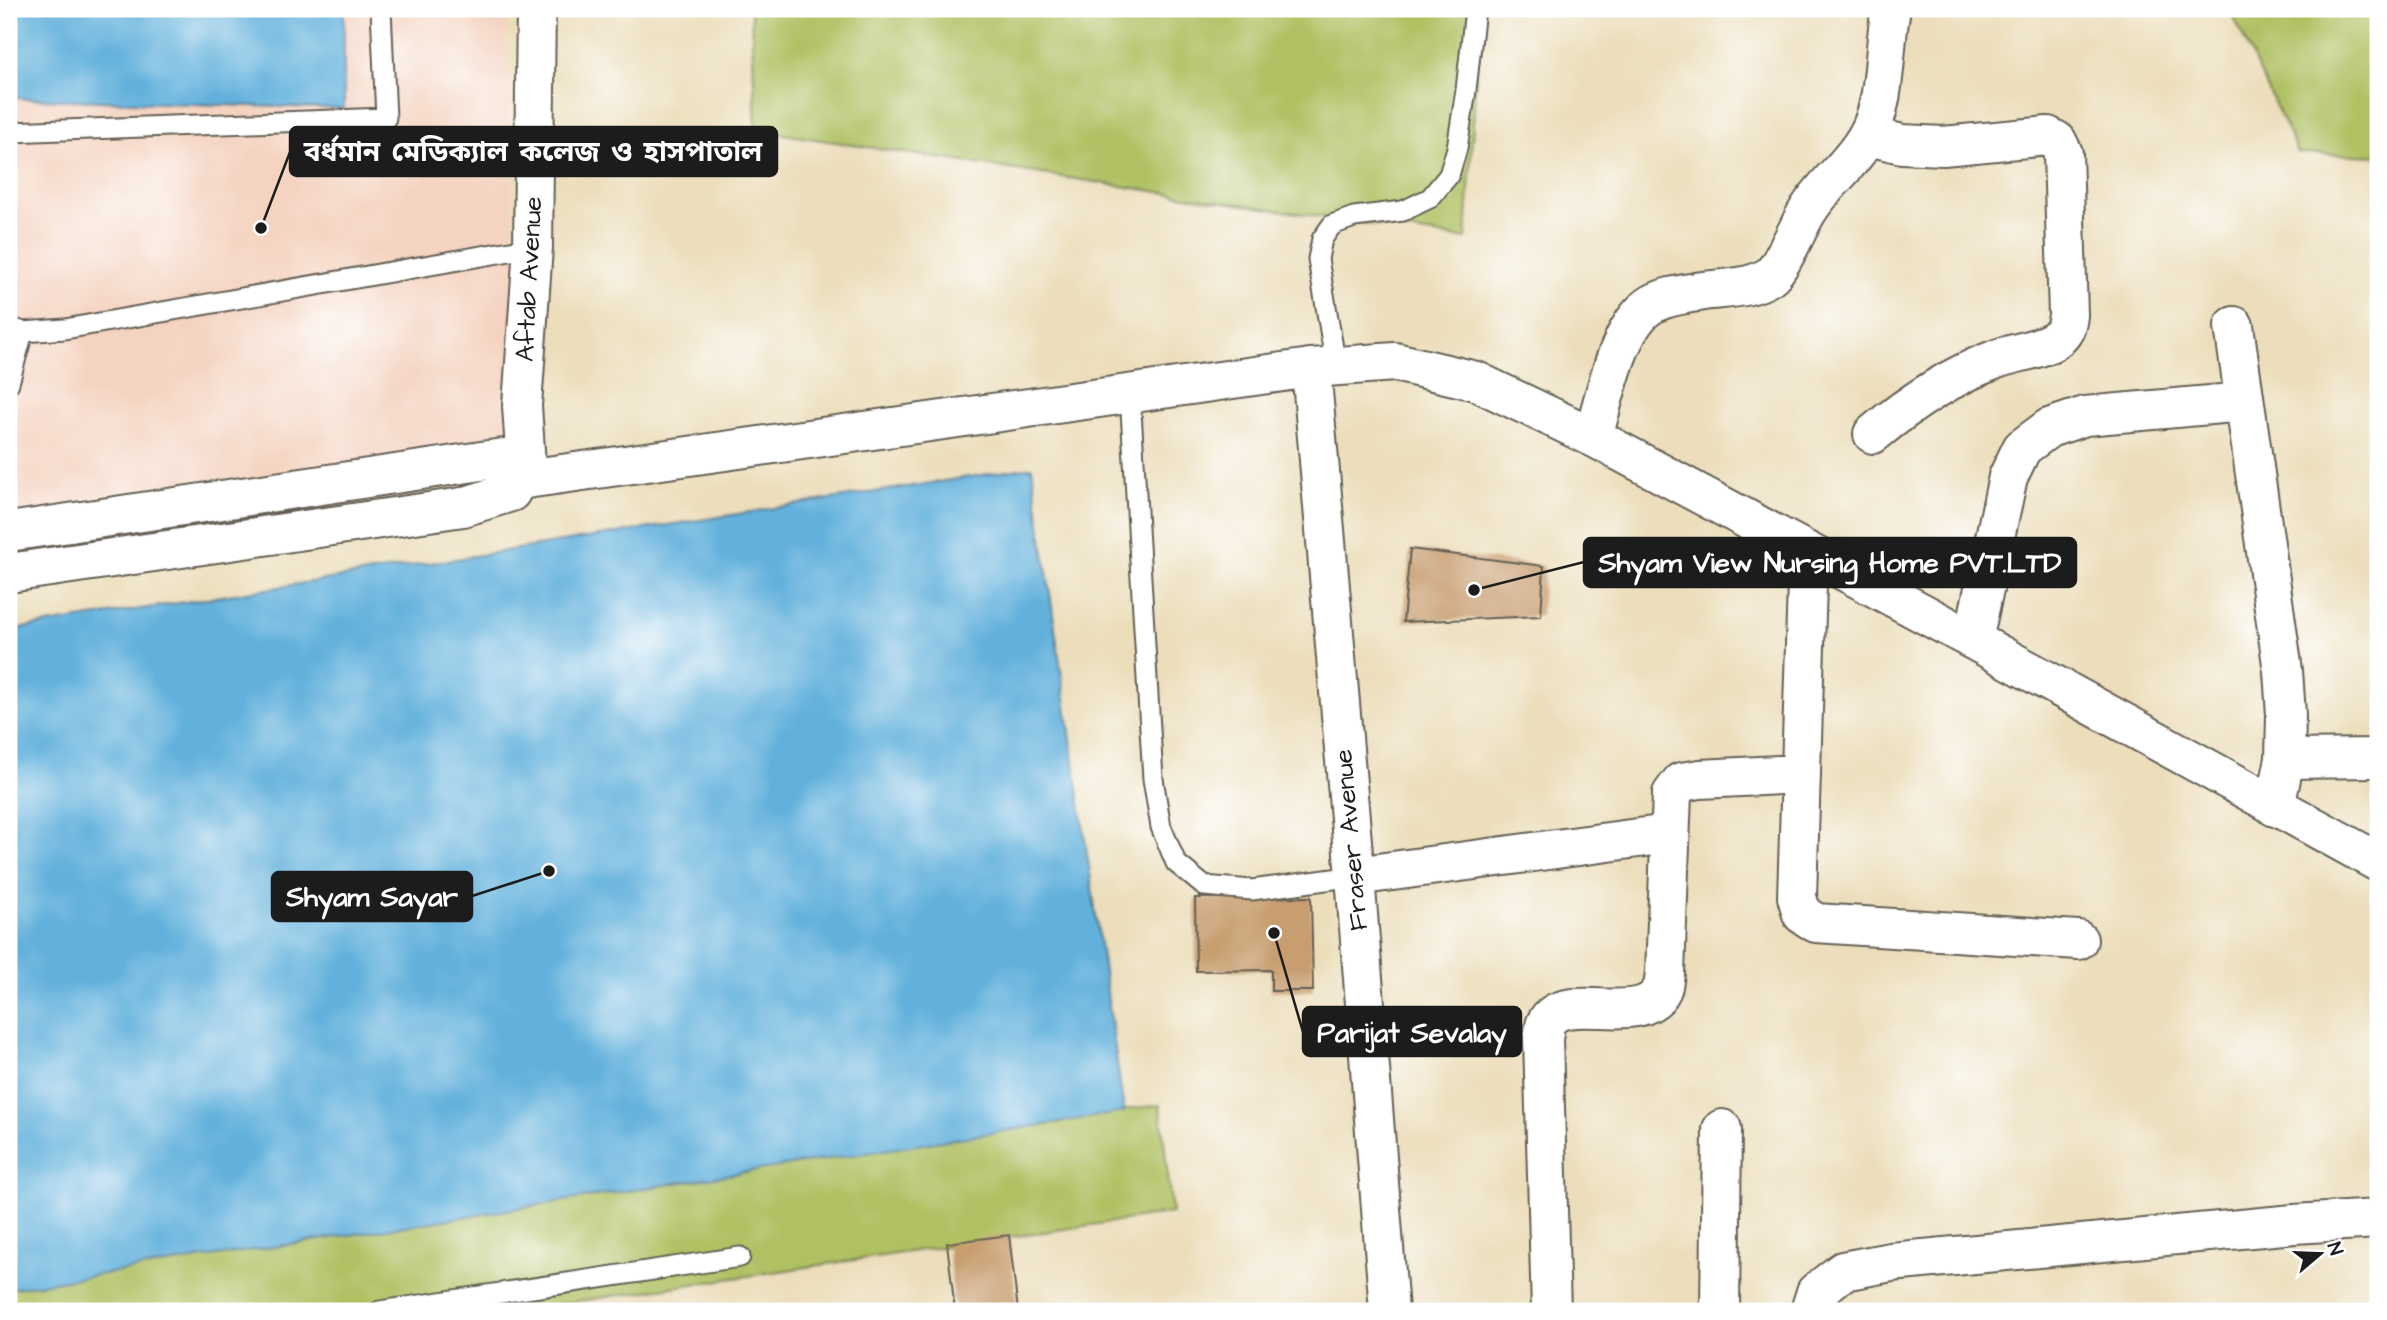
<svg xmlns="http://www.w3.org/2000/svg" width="2387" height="1320" font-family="'Architects Daughter','Noto Sans Bengali',sans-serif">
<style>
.built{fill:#f4d3c0}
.green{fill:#b0c164;stroke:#666e40;stroke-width:2}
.water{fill:#62b1dc;stroke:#3f667c;stroke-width:2}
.building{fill:#c89e6f}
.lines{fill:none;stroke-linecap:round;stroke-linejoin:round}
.lane-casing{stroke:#656054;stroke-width:23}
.street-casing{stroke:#656054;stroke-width:42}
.lane{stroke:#fff;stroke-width:19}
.street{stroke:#fff;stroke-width:38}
.labels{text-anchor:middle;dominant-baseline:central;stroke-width:5;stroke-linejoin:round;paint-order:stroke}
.street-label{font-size:26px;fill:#1c1c1c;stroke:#fff}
.leader{fill:none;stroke:#1c1c1c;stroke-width:2.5}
.callout-dot{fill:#1c1c1c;stroke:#fff;stroke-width:2.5}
.callout{fill:#1c1c1c;stroke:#1c1c1c;stroke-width:2.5}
.callout-label{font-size:28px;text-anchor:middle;font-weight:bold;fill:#fff}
</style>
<rect width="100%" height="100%" fill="#fff"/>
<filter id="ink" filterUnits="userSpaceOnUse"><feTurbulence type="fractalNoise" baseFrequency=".0143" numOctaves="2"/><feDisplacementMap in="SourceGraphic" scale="14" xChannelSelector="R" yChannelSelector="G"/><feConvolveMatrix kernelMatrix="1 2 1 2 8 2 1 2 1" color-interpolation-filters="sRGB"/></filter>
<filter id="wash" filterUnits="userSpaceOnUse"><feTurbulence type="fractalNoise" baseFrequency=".00686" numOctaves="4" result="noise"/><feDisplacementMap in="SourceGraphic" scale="28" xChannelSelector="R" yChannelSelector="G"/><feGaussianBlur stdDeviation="1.57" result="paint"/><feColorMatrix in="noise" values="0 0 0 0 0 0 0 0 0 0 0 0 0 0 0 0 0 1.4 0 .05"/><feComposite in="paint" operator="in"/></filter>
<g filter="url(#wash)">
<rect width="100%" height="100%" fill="#ecdebb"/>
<polygon class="built" points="9,9 507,9 520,448 9,542"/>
<g class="green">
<polygon points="751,9 1480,9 1466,239 756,130"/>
<polygon points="2230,9 2378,9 2378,156 2298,153"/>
<polygon points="1160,1105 1172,1213 511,1311 9,1311 9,1253"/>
</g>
<g class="water">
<polygon points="9,9 344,9 344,109 9,98"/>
<polygon points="1032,467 1124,1112 9,1289 9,630"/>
</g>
<g id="blocks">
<g class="building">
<polygon points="1410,549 1544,566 1541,616 1403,622"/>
<polygon points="1311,897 1313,991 1271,991 1271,970 1196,971 1195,898"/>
<polygon points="1009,1235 1018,1311 955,1311 947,1243"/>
</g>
</g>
</g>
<g filter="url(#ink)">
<use href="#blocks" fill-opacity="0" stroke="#656054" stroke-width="2"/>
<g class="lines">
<g class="lane-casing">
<g id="lane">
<polyline points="9,132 386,118 381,9"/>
<polyline points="9,327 23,332 65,329 533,247"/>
<polyline points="1336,366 1318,259 1322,239 1332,225 1354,217 1403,211 1430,198 1449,175 1457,148 1466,90 1475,9"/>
<polyline points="9,383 23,332"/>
<polyline points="1130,394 1153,779 1161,827 1176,863 1204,886 1252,890 1355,876"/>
<polyline points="380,1311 740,1257"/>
</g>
</g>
<g class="street-casing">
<g id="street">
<path d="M1868,136l34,8 41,2 105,-10 9,5 6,12 5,162c-1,10 -3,18 -12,24 -17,12 -43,13 -62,21 -45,17 -84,43 -121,74"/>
<polyline points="2234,326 2283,671 2286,715 2285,759 2275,807"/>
<polyline points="1311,368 1355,876 1389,1311"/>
<path d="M1593,437c11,-37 24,-107 55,-130 14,-11 38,-13 55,-16 22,-3 48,-2 67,-15 11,-8 28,-49 37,-64 16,-27 43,-46 59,-74 21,-33 17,-91 25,-129"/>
<polyline points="526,465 522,406 533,247 536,9"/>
<polyline points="519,480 1311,368 1395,362 1476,381 1593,437 1973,640 2378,862"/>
<polyline points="9,532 488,460 504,458 526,465 511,492 463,507 9,573"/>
<polyline points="1808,552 1797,897 1802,914 1816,923 2078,940"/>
<polyline points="1973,640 2008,477 2022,448 2049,428 2085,416 2244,402"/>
<polyline points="2285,759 2378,758"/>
<polyline points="1355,876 1668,834"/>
<path d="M1551,1311l-8,-272c1,-4 1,-12 3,-16 17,-35 97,7 116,-34 2,-4 2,-11 3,-16l7,-179 9,-12 19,-3 101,-5"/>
<polyline points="1720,1311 1722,1129"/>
<polyline points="1810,1311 1816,1292 1843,1271 1891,1262 2294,1224 2378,1219"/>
</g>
</g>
<use href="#lane" class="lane"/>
<use href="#street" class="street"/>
</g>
</g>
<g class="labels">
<g class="street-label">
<text transform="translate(529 279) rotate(-87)">Aftab Avenue</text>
<text transform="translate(1351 840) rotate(-95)">Fraser Avenue</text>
</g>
</g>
<path class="leader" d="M261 228L290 152M1474 590L1584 562M549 871L472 896M1274 933L1303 1032"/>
<g class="callout-dot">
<circle cx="261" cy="228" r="7"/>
<circle cx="1474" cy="590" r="7"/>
<circle cx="549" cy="871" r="7"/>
<circle cx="1274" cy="933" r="7"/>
</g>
<g class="callout">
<rect x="290" y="127" width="487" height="49" rx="7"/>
<rect x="1584" y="538" width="492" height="49" rx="7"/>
<rect x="272" y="872" width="200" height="49" rx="7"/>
<rect x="1303" y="1007" width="218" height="49" rx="7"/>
</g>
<g class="callout-label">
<text x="533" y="161">বর্ধমান মেডিক্যাল কলেজ ও হাসপাতাল</text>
<text x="1830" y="572">Shyam View Nursing Home PVT.LTD</text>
<text x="372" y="906">Shyam Sayar</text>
<text x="1412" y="1042">Parijat Sevalay</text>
</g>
<rect width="2387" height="1320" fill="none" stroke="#fff" stroke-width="35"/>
<g transform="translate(2320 1254) rotate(71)" stroke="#ffffff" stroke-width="5" paint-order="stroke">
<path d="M0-5L12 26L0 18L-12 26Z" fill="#1c1c1c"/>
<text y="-10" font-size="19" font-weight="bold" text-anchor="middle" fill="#1c1c1c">N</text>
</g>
</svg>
